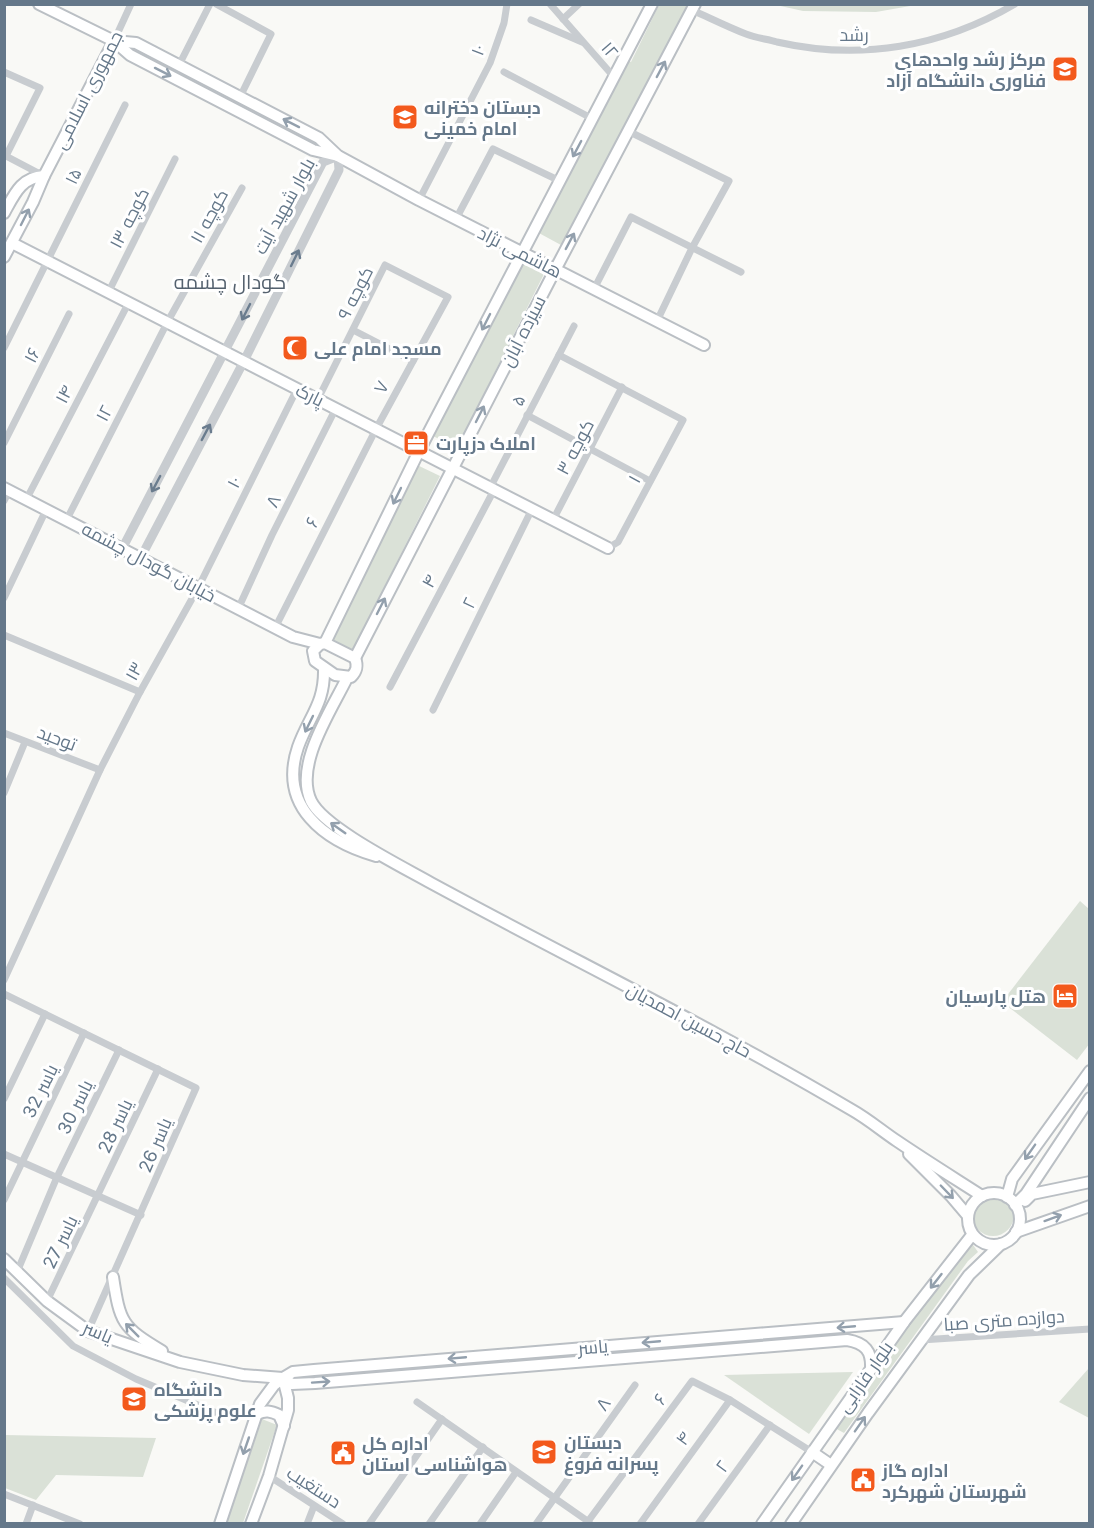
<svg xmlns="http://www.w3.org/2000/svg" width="1094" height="1528" font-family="Inter,Cairo,sans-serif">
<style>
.green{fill:#dae1d7}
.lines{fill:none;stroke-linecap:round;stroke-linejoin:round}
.secondary-casing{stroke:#babfc4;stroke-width:14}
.minor{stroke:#c8ccd0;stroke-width:7}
.tertiary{stroke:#c8ccd0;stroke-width:9}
.secondary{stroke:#fff;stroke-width:10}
.oneway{stroke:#93a0ad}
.oneway2{stroke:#6a7c8e}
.labels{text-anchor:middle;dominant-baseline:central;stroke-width:6;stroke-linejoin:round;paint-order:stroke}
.street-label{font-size:18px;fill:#65788a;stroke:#fff}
.poi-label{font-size:18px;font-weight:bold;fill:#65788a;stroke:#fff;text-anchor:start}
.neighbourhood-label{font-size:20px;fill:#54616e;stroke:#fff}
</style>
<rect width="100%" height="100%" fill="#f9f9f6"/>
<g class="green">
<polygon points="659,5 690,5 654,77 650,76 561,245 537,232 627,60 631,62"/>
<polygon points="776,5 776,4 916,5 876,12 803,11"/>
<polygon points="520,262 544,274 457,448 433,436"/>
<polygon points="415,464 440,476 353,650 329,638"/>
<polygon points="1080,901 1089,909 1090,1043 1077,1060 1002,1002"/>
<circle cx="993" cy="1215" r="21"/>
<polygon points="971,1242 978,1252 968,1261 844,1433 833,1427 959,1254"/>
<polygon points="1089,1368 1089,1418 1059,1402"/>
<polygon points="853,1372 809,1434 724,1375"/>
<polygon points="262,1419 277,1425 243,1523 227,1523"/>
<polygon points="5,1435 156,1438 143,1477 56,1475 36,1500 5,1488"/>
</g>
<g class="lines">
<g class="secondary-casing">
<g id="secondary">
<polyline points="39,4 114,41 130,55 313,150 338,156"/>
<polyline points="114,41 136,43 319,138 338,156 419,200 704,345"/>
<path d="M4,213c10,-18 17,-36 40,-37"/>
<polyline points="12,243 608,548"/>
<polyline points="4,257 33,202 44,176 114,41"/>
<polyline points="4,488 293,637 320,644"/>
<polyline points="325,643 419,451 652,4"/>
<path d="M325,643l30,15c3,8 2,13 -4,19l-16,-2 -20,-14 -2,-10 7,-7z"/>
<polyline points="355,658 555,270 695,4"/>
<path d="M324,668c1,36 -15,48 -26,79 -20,59 26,94 78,109"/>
<path d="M347,678c-16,33 -53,87 -36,123 13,27 92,66 120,82 140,76 284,146 421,227 16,9 30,21 45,31 28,19 57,37 85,55"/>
<polyline points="909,1154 951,1196 968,1216"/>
<circle cx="994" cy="1219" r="26"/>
<polyline points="1007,1197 1012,1179 1090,1071"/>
<polyline points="1025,1201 1032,1194 1090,1182"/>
<polyline points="1015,1205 1026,1194 1090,1098"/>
<polyline points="1016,1232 1090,1206"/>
<polyline points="4,1259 47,1301 88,1331 180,1362 243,1375 283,1378"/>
<path d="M113,1277c7,46 9,50 49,74"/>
<path d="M871,1369c1,-18 -6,-26 -24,-29l-532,43 -23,1 -9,-6 10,-6 21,-2 590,-48"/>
<path d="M257,1414c8,-4 14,-3 22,1l5,11"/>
<polyline points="812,1452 831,1465"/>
<polyline points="220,1524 260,1404 274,1385 283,1378"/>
<polyline points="251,1524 269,1476 288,1410 288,1398 283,1378"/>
<polyline points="762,1524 904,1322 972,1235"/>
<polyline points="791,1524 868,1413 969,1275 1001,1244"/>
</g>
</g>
<g class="minor">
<polyline points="216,4 271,34 240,97"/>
<polyline points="550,4 614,77"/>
<path d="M692,10c18,8 36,17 54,24 10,4 21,5 31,8 83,19 165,5 238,-38"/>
<polyline points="563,19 579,4"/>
<polyline points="531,20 582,42"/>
<polyline points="114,41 131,4"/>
<polyline points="179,65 210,4"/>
<polyline points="4,72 40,88 6,156"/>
<polyline points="504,72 593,119"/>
<polyline points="628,131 729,181 692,248 657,321"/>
<polyline points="4,155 44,176"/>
<polyline points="419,200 490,63 504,23 507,4"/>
<polyline points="456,219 493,149 560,181"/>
<polyline points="594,289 631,217 741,272"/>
<polyline points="109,291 175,159"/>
<polyline points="353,330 413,361"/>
<polyline points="4,348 125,105"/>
<polyline points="559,355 683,420 618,542 608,548"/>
<polyline points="527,415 650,481"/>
<polyline points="4,443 69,314"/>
<polyline points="490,488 574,326"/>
<polyline points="26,500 129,302"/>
<polyline points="4,501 9,491"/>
<polyline points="67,519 168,321 242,188"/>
<polyline points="553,520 622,387"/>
<polyline points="4,598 46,510"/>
<polyline points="238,609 272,535 336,408"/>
<polyline points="275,628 376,429 448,297 385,265 318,399"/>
<polyline points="4,635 140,692"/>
<polyline points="390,687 494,490"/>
<polyline points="433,710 532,509"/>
<polyline points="4,733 100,770"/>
<polyline points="4,793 25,742"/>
<polyline points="4,980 100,770 140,692 198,588 297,389"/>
<polyline points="4,994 196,1088 88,1331"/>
<polyline points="4,1099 45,1014"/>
<polyline points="4,1154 141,1215"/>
<polyline points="4,1200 84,1033"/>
<polyline points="17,1272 57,1177 119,1050"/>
<polyline points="4,1278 73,1346 136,1379 219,1414 257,1414"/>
<polyline points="47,1301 158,1069"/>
<polyline points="921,1340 1090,1329"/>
<polyline points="417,1402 589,1522"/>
<polyline points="269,1476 343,1524"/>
<polyline points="4,1494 80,1524"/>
<polyline points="26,1524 33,1505"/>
<polyline points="307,1524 314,1506"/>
<polyline points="369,1524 442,1419"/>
<polyline points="429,1524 483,1447"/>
<polyline points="480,1524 516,1472"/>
<polyline points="536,1524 635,1385"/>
<polyline points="586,1524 692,1381 730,1400 812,1452"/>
<polyline points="640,1524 730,1400"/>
<polyline points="698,1524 770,1425"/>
</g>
<polyline class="tertiary" points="122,549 323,162 338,156 339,170 244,361 140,559"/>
<use href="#secondary" class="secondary"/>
</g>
<defs><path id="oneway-shaft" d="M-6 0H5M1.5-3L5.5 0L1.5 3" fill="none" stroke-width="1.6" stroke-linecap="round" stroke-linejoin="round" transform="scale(1.5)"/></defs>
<g class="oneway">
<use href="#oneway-shaft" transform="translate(661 69) rotate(-62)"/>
<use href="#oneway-shaft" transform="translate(163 72) rotate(27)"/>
<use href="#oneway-shaft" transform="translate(291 123) rotate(-153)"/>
<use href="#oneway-shaft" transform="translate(577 149) rotate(118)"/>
<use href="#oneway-shaft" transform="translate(25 217) rotate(-63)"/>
<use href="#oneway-shaft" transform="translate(570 241) rotate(-62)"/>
<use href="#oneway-shaft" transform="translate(486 322) rotate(117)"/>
<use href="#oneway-shaft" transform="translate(480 414) rotate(-63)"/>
<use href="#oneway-shaft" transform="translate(397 496) rotate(116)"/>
<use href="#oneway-shaft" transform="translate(381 606) rotate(-63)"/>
<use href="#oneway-shaft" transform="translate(309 724) rotate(116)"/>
<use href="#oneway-shaft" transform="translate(338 828) rotate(-145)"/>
<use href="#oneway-shaft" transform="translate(1030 1152) rotate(125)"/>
<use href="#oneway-shaft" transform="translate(947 1192) rotate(46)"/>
<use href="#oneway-shaft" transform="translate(1053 1218) rotate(-20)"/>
<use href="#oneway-shaft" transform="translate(936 1281) rotate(128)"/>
<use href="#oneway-shaft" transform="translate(846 1327) rotate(175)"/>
<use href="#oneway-shaft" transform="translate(132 1330) rotate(-135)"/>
<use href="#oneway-shaft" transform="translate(651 1342) rotate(175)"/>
<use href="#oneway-shaft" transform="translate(457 1358) rotate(175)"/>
<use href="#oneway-shaft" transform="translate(321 1382) rotate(-4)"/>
<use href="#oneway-shaft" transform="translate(860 1424) rotate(-55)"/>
<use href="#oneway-shaft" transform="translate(246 1446) rotate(109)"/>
<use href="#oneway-shaft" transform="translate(797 1473) rotate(125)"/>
</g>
<g class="oneway2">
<use href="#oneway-shaft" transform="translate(295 258) rotate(-64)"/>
<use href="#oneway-shaft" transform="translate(246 312) rotate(117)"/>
<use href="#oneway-shaft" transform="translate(206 432) rotate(-62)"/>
<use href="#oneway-shaft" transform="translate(156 484) rotate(118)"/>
</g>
<defs>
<g id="university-square" transform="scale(1.35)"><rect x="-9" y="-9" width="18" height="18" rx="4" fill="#f3591c" stroke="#fff"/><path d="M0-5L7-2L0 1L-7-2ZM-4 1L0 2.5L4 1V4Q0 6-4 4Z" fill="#fff"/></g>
<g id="school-square" transform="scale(1.35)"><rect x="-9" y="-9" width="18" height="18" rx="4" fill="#f3591c" stroke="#fff"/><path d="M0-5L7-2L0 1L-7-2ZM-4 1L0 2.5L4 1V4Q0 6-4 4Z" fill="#fff"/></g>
<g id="mosque-square" transform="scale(1.35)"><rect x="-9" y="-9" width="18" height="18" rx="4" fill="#f3591c" stroke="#fff"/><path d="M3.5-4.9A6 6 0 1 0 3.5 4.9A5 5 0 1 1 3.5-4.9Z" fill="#fff"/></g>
<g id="office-square" transform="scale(1.35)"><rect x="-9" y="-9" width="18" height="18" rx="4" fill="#f3591c" stroke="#fff"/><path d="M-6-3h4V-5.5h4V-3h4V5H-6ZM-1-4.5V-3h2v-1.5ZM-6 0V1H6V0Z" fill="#fff"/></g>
<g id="hotel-square" transform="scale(1.35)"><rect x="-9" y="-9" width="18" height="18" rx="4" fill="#f3591c" stroke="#fff"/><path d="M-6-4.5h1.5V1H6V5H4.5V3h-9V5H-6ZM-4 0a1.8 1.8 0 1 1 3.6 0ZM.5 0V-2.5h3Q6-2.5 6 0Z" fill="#fff"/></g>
<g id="civic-square" transform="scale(1.35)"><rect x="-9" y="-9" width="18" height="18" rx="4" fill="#f3591c" stroke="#fff"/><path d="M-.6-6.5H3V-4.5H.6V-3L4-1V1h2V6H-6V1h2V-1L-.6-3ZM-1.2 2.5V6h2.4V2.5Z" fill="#fff"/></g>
</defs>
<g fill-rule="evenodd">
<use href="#university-square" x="1065" y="69"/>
<use href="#school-square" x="405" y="117"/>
<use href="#mosque-square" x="295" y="348"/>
<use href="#office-square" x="416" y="443"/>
<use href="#hotel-square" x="1065" y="996"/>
<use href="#university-square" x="134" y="1399"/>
<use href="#school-square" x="544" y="1452"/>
<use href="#civic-square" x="343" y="1453"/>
<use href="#civic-square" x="863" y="1480"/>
</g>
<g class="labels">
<g class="street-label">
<text x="854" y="34">رشد</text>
<text transform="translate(478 50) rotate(-69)">۱۰</text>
<text transform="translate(610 50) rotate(49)">۱۲</text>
<text transform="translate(88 90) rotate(-63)">جمهوری اسلامی</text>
<text transform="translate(73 176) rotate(-64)">۱۵</text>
<text transform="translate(284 206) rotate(-61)">بلوار شهید آیت</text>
<text transform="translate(209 216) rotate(-61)">کوچه ۱۱</text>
<text transform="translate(129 218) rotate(-63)">کوچه ۱۳</text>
<text transform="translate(520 252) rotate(27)">هاشمی نژاد</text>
<text transform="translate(355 293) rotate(-63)">کوچه ۹</text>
<text transform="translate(523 331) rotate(-63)">سیزده آبان</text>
<text transform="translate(32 355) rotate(-63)">۱۶</text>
<text transform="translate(381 387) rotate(-61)">۷</text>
<text transform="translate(64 394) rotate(-63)">۱۴</text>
<text transform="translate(310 395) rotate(26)">پارک</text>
<text transform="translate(518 400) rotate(-62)">۵</text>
<text transform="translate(104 413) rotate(-63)">۱۲</text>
<text transform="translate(575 447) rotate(-62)">کوچه ۳</text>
<text transform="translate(634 479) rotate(-62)">۱</text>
<text transform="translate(234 482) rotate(-63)">۱۰</text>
<text transform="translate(273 501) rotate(-63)">۸</text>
<text transform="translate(312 522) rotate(-63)">۶</text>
<text transform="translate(149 562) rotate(28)">خیابان گودال چشمه</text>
<text transform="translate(429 581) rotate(-62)">۴</text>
<text transform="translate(469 603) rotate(-64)">۲</text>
<text transform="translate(134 671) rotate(-61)">۱۳</text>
<text transform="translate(57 738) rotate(21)">توحید</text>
<text transform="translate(689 1020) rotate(28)">حاج حسین احمدیان</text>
<text transform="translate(40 1091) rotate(-64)">یاسر 32</text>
<text transform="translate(75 1107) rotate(-64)">یاسر 30</text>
<text transform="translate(115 1126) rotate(-65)">یاسر 28</text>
<text transform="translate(155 1145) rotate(-67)">یاسر 26</text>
<text transform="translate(60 1242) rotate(-64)">یاسر 27</text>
<text transform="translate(1004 1320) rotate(-4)">دوازده متری صبا</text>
<text transform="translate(98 1332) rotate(23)">یاسر</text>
<text transform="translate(593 1347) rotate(-5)">یاسر</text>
<text transform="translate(865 1377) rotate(-55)">بلوار فارابی</text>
<text transform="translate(660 1399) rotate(-53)">۶</text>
<text transform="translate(603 1404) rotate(-55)">۸</text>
<text transform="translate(683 1438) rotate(-54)">۴</text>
<text transform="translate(722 1466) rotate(-54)">۲</text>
<text transform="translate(314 1487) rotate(33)">دستغیب</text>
</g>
<g class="poi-label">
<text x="1046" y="59" text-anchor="end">مرکز رشد واحدهای<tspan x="1046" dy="21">فناوری دانشگاه آزاد</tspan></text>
<text x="424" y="107">دبستان دخترانه<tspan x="424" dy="21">امام خمینی</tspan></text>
<text x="314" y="348">مسجد امام علی</text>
<text x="436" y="443">املاک دزپارت</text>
<text x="1046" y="996" text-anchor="end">هتل پارسیان</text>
<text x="154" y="1389">دانشگاه<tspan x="154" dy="21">علوم پزشکی</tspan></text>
<text x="564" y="1442">دبستان<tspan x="564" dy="21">پسرانه فروغ</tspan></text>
<text x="362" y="1443">اداره کل<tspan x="362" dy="21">هواشناسی استان</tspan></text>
<text x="882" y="1470">اداره گاز<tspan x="882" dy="21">شهرستان شهرکرد</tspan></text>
</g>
<g class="neighbourhood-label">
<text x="230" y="282">گودال چشمه</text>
</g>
</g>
<rect width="1094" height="1528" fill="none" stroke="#65788a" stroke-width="12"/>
</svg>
